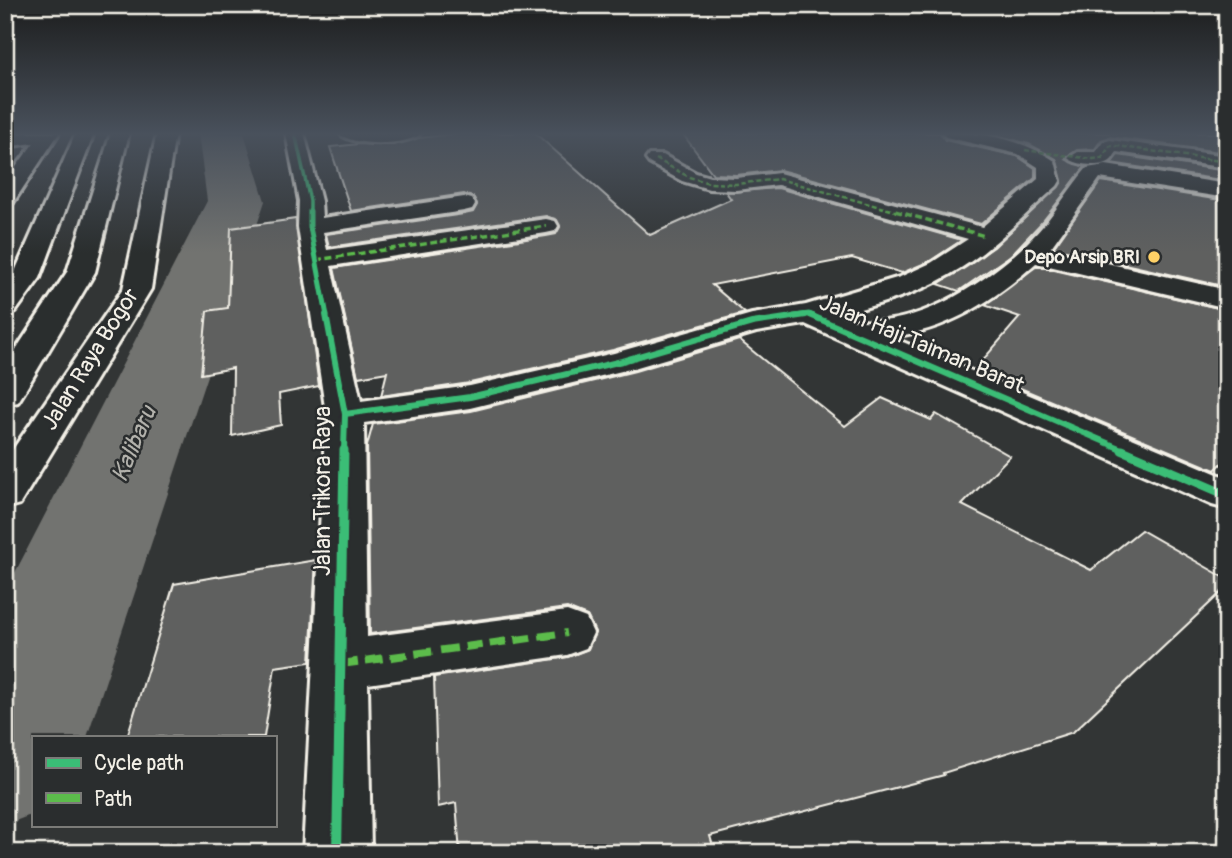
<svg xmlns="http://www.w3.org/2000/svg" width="1232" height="858" font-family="Pangolin,sans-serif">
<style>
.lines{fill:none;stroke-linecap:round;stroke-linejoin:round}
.river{fill:#727370;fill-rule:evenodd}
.building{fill:#5f605f;stroke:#f4f1e8;stroke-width:2}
.minor-casing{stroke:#f4f1e8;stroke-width:6}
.highway-casing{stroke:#f4f1e8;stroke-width:6}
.minor{fill:#2a2d2e;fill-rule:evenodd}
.highway{fill:#2a2d2e;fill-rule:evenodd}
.quiet-far2{stroke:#5cbc4b;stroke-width:2.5;stroke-dasharray:5 2.5;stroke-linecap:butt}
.quiet-far1{stroke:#5cbc4b;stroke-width:3.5;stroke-dasharray:7 3.5;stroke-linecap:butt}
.quiet{stroke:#5cbc4b;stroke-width:8;stroke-dasharray:17 8;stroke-linecap:butt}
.cycleway-far4-casing{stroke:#2a2d2e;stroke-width:6}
.cycleway-far3-casing{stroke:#2a2d2e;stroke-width:8}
.cycleway-far2-casing{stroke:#2a2d2e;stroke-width:10}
.cycleway-far1-casing{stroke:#2a2d2e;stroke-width:13}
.cycleway-casing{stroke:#2a2d2e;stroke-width:15}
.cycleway-far4{stroke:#3abd76;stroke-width:3.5}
.cycleway-far3{stroke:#3abd76;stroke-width:5}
.cycleway-far2{stroke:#3abd76;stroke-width:6}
.cycleway-far1{stroke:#3abd76;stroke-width:9}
.cycleway{stroke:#3abd76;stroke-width:10}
.poi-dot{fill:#ffd166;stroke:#2a2d2e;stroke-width:2.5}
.labels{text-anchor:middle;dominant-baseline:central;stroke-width:5;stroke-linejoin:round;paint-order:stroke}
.far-poi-label{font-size:19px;font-weight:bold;fill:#f4f1e8;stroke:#2a2d2e;text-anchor:end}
.street-label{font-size:23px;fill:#f4f1e8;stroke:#2a2d2e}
.water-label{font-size:24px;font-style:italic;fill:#b3b2ac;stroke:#2a2d2e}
</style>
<rect width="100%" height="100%" fill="#323535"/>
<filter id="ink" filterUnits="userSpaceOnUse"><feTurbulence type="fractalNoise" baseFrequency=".0143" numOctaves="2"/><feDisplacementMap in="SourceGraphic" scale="14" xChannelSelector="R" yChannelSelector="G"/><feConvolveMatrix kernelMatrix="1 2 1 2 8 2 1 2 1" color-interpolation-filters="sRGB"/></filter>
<g filter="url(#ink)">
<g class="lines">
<polygon class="river" points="198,133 244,133 265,201 87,737 33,737 33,814 5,825 5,592 207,201"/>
</g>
<g class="building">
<polygon points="461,133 535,133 650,235 731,199 726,192 778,188 962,240 930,261 902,273 852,258 712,285 745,313 613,350 470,383 381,396 387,372 358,377 334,268 546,236 556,234 560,227 557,220 546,216 329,247 326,234 464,214 473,212 477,205 474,198 464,194 351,211 330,147 359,144 393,145 419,138"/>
<polygon points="682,133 940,133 945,140 1017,156 1035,168 1035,178 981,224 780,170 736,175 713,174"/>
<polygon points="986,133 1227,133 1227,153 1110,137 1101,140 1095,149 1077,150 1065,159 1085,167 1043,221 1011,255 959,291 938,284 994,247 1062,182 1056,159 1029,144"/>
<polygon points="1118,155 1227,171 1227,181 1111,163"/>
<polygon points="1101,181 1227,201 1227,287 1053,248"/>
<polygon points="296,219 319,386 279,394 281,425 232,436 233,368 201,374 207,311 228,308 231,228"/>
<polygon points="1037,266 1227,310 1227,458 1215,470 975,369 1020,317 984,305"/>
<polygon points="739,340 845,426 882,398 931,420 936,414 1010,456 962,505 1091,570 1141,530 1227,579 1227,587 1073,732 943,773 944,775 710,836 715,853 460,853 456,803 438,807 434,677 568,657 588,649 595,632 587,616 567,608 370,634 367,446 373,424 471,411 635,371"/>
<polygon points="316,560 310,662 275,667 264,737 127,737 174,584"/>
</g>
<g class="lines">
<g class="minor-casing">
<g id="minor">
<polygon points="27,133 55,133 57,136 48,141 5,147 5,135"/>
<path d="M286,133h18l17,68 1,17 142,-21 8,2 3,5 -3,5 -8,2 -141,21 4,18 219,-31 9,2 3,5 -3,5 -9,2 -215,33 30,135 109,-15 144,-33 138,-39 54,-9 94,-28 31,-14 37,-24 -190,-54 -42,5 -27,-1 -27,-8 -33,-18 -3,-4 3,-4h14l33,18 14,4 26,1 43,-5 203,54 56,-48v-12l-20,-13 -72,-17 -3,-4c42,0 76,5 112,28l5,20 -3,5c-35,30 -67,67 -108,89 -34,20 -73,30 -111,40 62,26 150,-32 192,-75 22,-21 37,-49 57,-72l19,-3 121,19v14l-127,-20 -51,72 178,40v18l-191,-45c-43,38 -88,67 -145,74l336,141v31l-15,-4 -407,-181 -49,8 -122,36 -164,40 -106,15 3,214 200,-26 19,7 7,15 -7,15 -19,7 -199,29 3,169h-68l23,-439 -28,-187 1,-26z"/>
<path d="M339,133h82c-12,13 -69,14 -82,0z"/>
<path d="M1110,140l117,16v12l-110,-16c-3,3 -4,7 -7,9 -9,7 -35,4 -42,-3l10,-6h18l7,-10z"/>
</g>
</g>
<g class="highway-casing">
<g id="highway">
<polygon points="41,133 59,133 13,203 5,205 5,182"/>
<polygon points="76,133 94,133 40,278 16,311 5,314 5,285 13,276"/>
<polygon points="111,133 129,133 95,272 23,394 18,402 5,405 5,366 67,272"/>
<polygon points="157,133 175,133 151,289 20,504 5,508 5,461 123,289"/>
</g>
</g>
<use href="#minor" class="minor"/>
<use href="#highway" class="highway"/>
<g class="quiet-far2">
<polyline points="1025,150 1093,159 1102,158 1110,146 1117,146 1227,162"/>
<polyline points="656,159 689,177 709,183 736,184 779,179 902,213"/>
</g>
<g class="quiet-far1">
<polyline points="895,211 985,236"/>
<polyline points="316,260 546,226"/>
</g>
<polyline class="quiet" points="341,664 567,633"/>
<g class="cycleway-far4-casing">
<polyline id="cycleway-far4" points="295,133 310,201 310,213"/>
</g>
<g class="cycleway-far3-casing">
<g id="cycleway-far3">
<polyline points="310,211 310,227 327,316"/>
<polyline points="794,316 809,314 814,316"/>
</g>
</g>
<g class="cycleway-far2-casing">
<g id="cycleway-far2">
<polyline points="326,315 345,414 344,451"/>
<polyline points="810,315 1126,451"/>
<polyline points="345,414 470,397 622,361 752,323 806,315"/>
</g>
</g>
<g class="cycleway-far1-casing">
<g id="cycleway-far1">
<polyline points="1122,450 1227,495"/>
<polyline points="341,628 344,450"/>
</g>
</g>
<g class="cycleway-casing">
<polyline id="cycleway" points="337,853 341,626"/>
</g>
<use href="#cycleway-far4" class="cycleway-far4"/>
<use href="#cycleway-far3" class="cycleway-far3"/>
<use href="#cycleway-far2" class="cycleway-far2"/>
<use href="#cycleway-far1" class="cycleway-far1"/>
<use href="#cycleway" class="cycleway"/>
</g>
</g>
<linearGradient id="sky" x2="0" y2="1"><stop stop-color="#1c1d1d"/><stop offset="0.53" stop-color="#49515c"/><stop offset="1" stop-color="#49515c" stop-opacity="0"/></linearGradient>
<rect width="1232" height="253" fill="url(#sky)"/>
<circle class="poi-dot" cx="1154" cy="257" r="7"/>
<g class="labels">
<g class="far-poi-label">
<text x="1140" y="257">Depo Arsip BRI</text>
</g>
<g class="street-label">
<text transform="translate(922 344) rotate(23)">Jalan Haji Taiman Barat</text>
<text transform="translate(90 359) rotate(-58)">Jalan Raya Bogor</text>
<text transform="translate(322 491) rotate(-90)">Jalan Trikora Raya</text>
</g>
<g class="water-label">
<text transform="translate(134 444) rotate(-67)">Kalibaru</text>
</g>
</g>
<rect width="1232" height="858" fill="none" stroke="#2a2d2e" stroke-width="28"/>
<rect x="14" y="14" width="1204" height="830" fill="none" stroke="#f4f1e8" stroke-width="2.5" filter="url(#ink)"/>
<rect x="32" y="736" width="245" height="91" fill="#2a2d2e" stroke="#7b7b78" stroke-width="2"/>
<rect x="46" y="758" width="35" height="10" fill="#3abd76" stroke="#7b7b78" stroke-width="2"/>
<text x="94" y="770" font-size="21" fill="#f4f1e8">Cycle path</text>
<rect x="46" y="793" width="35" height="10" fill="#5cbc4b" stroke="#7b7b78" stroke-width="2"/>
<text x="94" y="806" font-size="21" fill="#f4f1e8">Path</text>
</svg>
